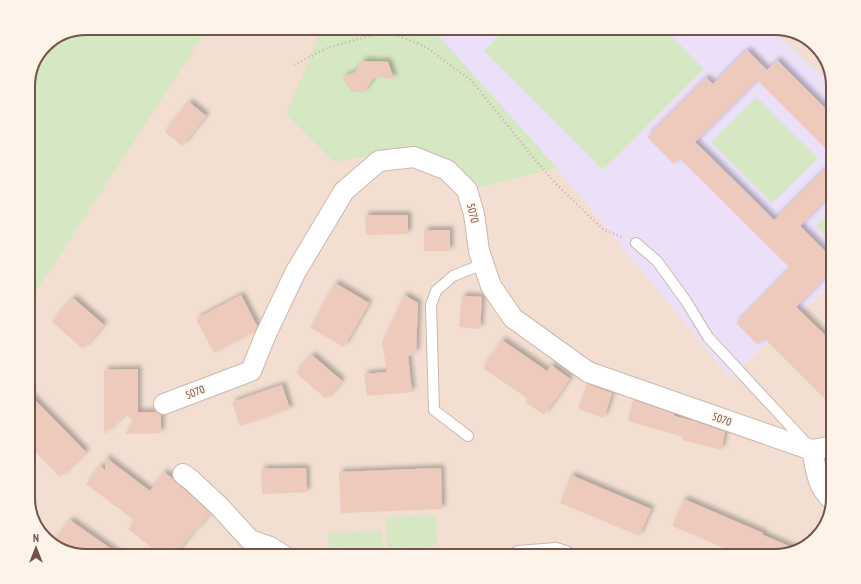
<svg xmlns="http://www.w3.org/2000/svg" width="861" height="584" font-family="'PT Sans Narrow',sans-serif">
<style>
.residential{fill:#f2dfd2}
.education{fill:#ebe0f7}
.green{fill:#d6e7c3}
.building{fill:#eecabc;filter:url(#shadow)}
.lines{fill:none;stroke-linecap:round;stroke-linejoin:round}
.lane-casing{stroke:#cdb7ad;stroke-width:12}
.street-casing{stroke:#cdb7ad;stroke-width:22}
.path{stroke:#d3ada0;stroke-width:2.5;stroke-dasharray:1 3;stroke-linecap:butt}
.lane{stroke:#fff;stroke-width:10}
.street{stroke:#fff;stroke-width:20}
.labels{text-anchor:middle;dominant-baseline:central;stroke-width:3.5;stroke-linejoin:round;paint-order:stroke}
.street-label{font-size:11px;fill:#71534b;stroke:#fef3e9}
.rim{fill:none;stroke:#71534b;stroke-width:2}
</style>
<defs>
<filter id="shadow"><feDropShadow dx="3.5" dy="-3.5" stdDeviation="2" flood-color="#0004"/></filter>
</defs>
<rect width="100%" height="100%" fill="#fbeee3"/>
<polygon class="residential" points="206,28 775,28 807,38 825,57 833,86 833,498 823,530 804,548 775,556 86,556 54,546 36,527 28,501 28,283"/>
<polygon class="education" points="443,28 770,28 833,86 833,283 730,378 557,168 435,33"/>
<g class="green">
<polygon points="86,28 208,28 28,304 28,83 45,45"/>
<polygon points="322,28 442,28 436,33 557,168 479,187 416,148 334,162 286,114"/>
<polygon points="507,28 663,28 704,69 603,170 484,51"/>
<polygon points="756,97 818,158 772,203 711,142"/>
<polygon points="833,209 833,243 816,226"/>
<polygon points="436,515 437,546 387,548 386,517"/>
<polygon points="382,531 383,556 329,556 328,533"/>
</g>
<g class="building">
<polygon points="747,50 767,70 777,60 833,116 833,156 757,80 695,142 774,220 833,161 833,193 800,226 833,259 833,270 796,307 833,343 833,407 764,338 758,345 736,323 790,268 679,158 674,164 647,137 706,78 713,84"/>
<polygon points="363,61 388,62 394,79 374,77 364,92 352,92 342,78 355,72"/>
<polygon points="189,102 206,116 182,146 165,132"/>
<polygon points="365,215 408,215 408,234 366,235"/>
<rect x="424" y="230" width="26" height="21"/>
<polygon points="335,283 369,303 344,347 310,328"/>
<polygon points="241,295 257,326 255,331 214,353 196,319"/>
<polygon points="404,295 418,303 416,353 408,356 412,392 367,396 364,374 387,372 382,343"/>
<polygon points="462,296 482,297 480,329 459,327"/>
<polygon points="73,298 104,325 83,349 52,322"/>
<polygon points="502,340 547,371 551,365 570,379 544,415 525,402 528,399 483,368"/>
<polygon points="312,355 342,381 326,399 296,373"/>
<polygon points="138,369 138,412 156,412 161,415 161,433 125,434 134,421 125,414 104,434 104,370"/>
<polygon points="587,384 612,393 604,418 578,409"/>
<polygon points="282,385 290,409 240,426 232,402"/>
<polygon points="28,393 86,452 60,477 28,445"/>
<polygon points="633,400 675,414 674,416 694,421 725,432 721,450 682,440 683,437 628,421"/>
<polygon points="105,457 150,491 164,472 173,479 176,483 184,489 210,513 197,529 196,528 174,556 162,556 128,529 135,521 86,484 100,466 105,470"/>
<polygon points="306,468 307,492 262,494 261,469"/>
<polygon points="441,468 442,509 341,513 339,472"/>
<polygon points="571,475 651,509 639,536 560,503"/>
<polygon points="684,499 763,533 763,535 798,550 775,556 743,556 672,526"/>
<polygon points="70,520 121,556 86,556 54,546 52,544"/>
</g>
<g class="lines">
<g class="lane-casing">
<g id="lane">
<polyline points="636,243 657,261 686,301 708,337 806,443"/>
<polyline points="468,436 434,410 431,305 436,291 453,276 483,264"/>
</g>
</g>
<g class="street-casing">
<g id="street">
<polyline points="164,404 251,371 266,334 295,273 344,191 379,161 414,157 447,170 467,190 474,214 479,251 491,286 513,318 588,372 812,450 833,446"/>
<path d="M812,450c4,19 5,37 20,50"/>
<polyline points="183,474 191,480 219,506 250,540 270,547 284,556"/>
<polyline points="519,556 556,553 565,556"/>
</g>
</g>
<polyline class="path" points="294,65 327,48 387,31 426,47 472,81 532,156 557,185 604,230 624,238"/>
<use href="#lane" class="lane"/>
<use href="#street" class="street"/>
</g>
<g class="labels">
<g class="street-label">
<text transform="translate(473 213) rotate(77)">5070</text>
<text transform="translate(195 392) rotate(-21)">5070</text>
<text transform="translate(722 419) rotate(19)">5070</text>
</g>
</g>
<path d="M0 0H861V584H0ZM86 35H775A51 51 0 0 1 826 86V498A51 51 0 0 1 775 549H86A51 51 0 0 1 35 498V86A51 51 0 0 1 86 35Z" fill="#fef3e9" fill-rule="evenodd"/>
<path class="rim" d="M86 35H775A51 51 0 0 1 826 86V498A51 51 0 0 1 775 549H86A51 51 0 0 1 35 498V86A51 51 0 0 1 86 35Z"/>
<g transform="translate(36 548)" stroke="#fef3e9" stroke-width="3" paint-order="stroke">
<path d="M0-3L7 15L0 10L-7 15Z" fill="#71534b"/>
<text y="-6" font-size="11" font-weight="bold" text-anchor="middle" fill="#71534b">N</text>
</g>
</svg>
